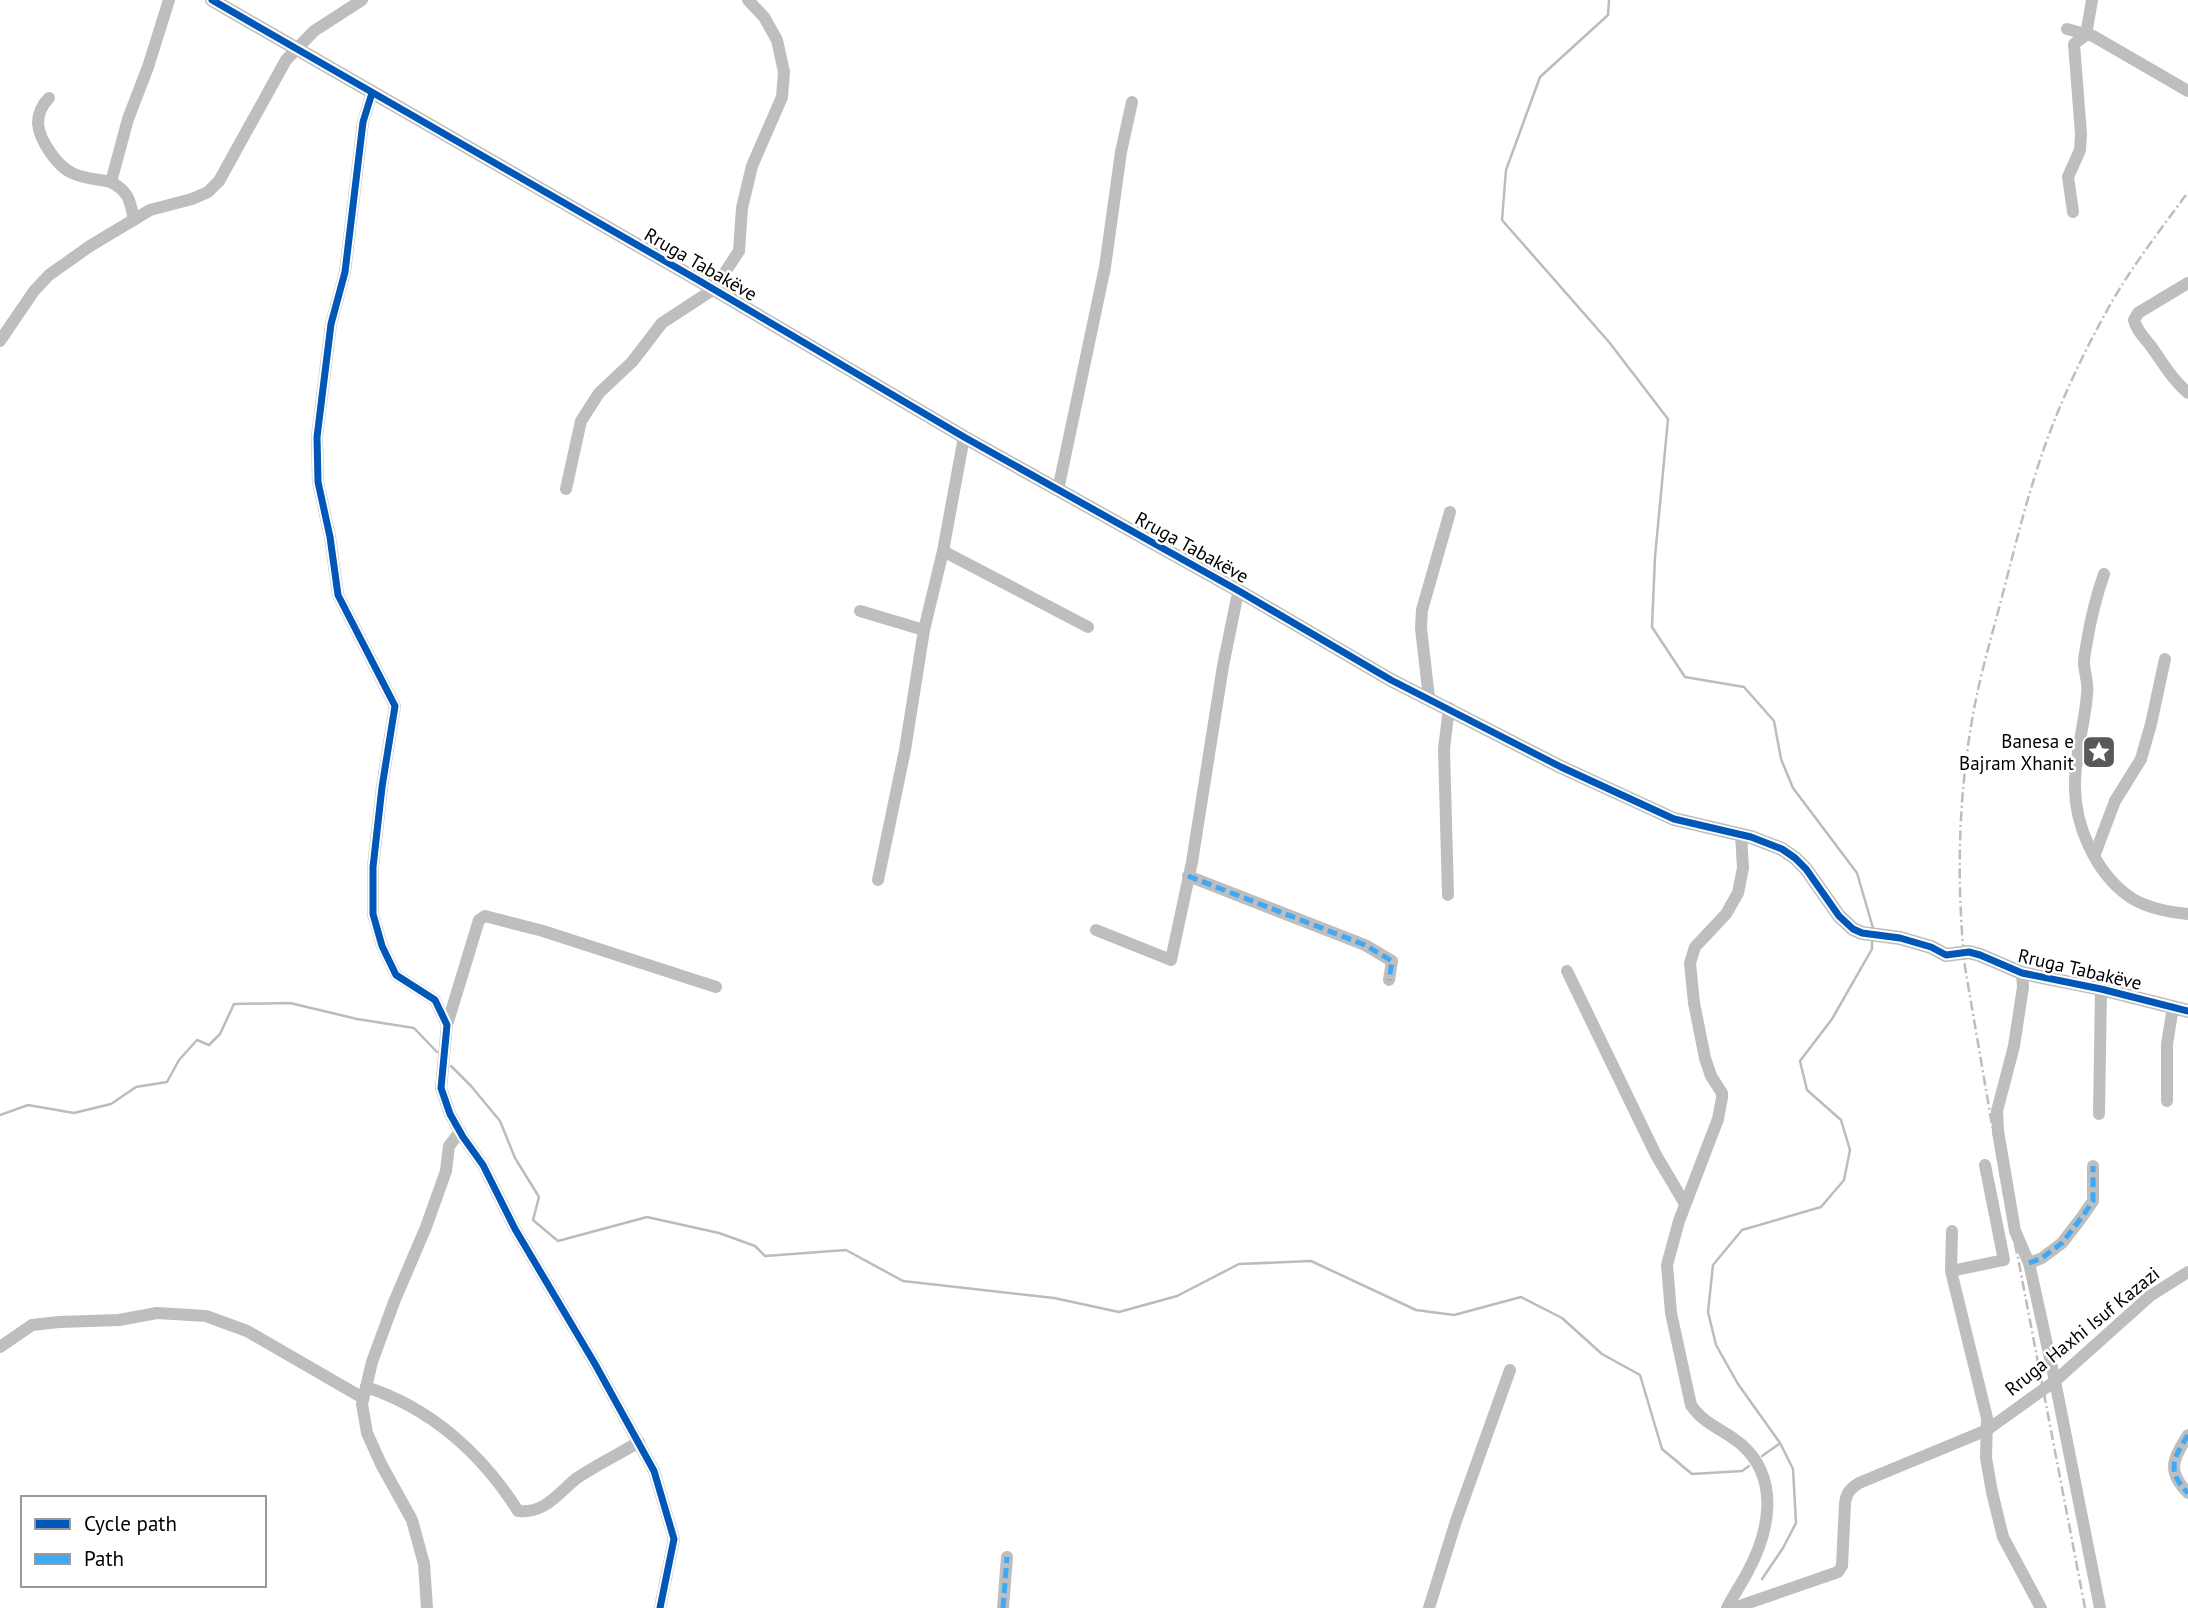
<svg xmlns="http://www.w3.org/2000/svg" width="2188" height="1608" font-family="'PT Sans',sans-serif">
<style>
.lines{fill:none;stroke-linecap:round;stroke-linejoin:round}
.stream{stroke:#bcbcbc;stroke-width:2.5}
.minor{stroke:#bebebe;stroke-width:12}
.tertiary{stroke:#bebebe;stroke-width:14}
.rail{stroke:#bdbdbd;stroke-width:2.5;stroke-dasharray:10 3.5 2 3.5;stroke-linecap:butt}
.quiet{stroke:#3fa9f5;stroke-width:5;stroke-dasharray:10 5;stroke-linecap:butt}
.cycleway-casing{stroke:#fff;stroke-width:11}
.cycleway{stroke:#0057b8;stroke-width:7}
.labels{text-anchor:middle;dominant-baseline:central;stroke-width:5;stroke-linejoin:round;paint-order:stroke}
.street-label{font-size:19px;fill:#000;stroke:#fff}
.poi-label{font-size:19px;fill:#000;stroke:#fff;text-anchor:end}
</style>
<rect width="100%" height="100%" fill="#fff"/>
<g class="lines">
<g class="stream">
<polyline points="1609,0 1608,15 1540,77 1506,170 1502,220 1609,342 1668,419 1655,557 1652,627 1685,677 1744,687 1774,721 1781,759 1793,788 1857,873 1873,928"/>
<polyline points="451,1066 471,1086 500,1121 515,1158 539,1197 533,1220 558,1241 647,1217 719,1233 755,1246 765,1256 846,1250 903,1281 1054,1298 1119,1312 1177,1296 1239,1264 1311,1261 1416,1310 1454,1315 1521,1297 1562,1318 1602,1354 1640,1375 1662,1449 1692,1474 1742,1471 1749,1466"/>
<polyline points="0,1115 28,1105 74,1113 111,1104 136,1087 167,1082 179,1060 197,1040 209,1045 220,1034 234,1004 290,1003 357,1019 414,1028 437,1052"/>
<polyline points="1762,1456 1779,1444"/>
<polyline points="1762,1579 1783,1548 1796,1523 1793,1469 1780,1443 1738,1384 1716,1345 1708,1312 1713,1265 1742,1230 1821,1207 1844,1180 1850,1150 1841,1120 1807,1090 1800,1061 1832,1019 1872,949 1872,938"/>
</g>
<g class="minor">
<polyline points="2067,29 2093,36 2188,91"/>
<polyline points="372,93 363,122 345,272 331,324 317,437 318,482 330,537 338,595 395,706 382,787 373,867 373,914 382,946 396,975 435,1000 447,1025 441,1088 450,1114 463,1137 483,1165 515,1229 595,1364 654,1471 674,1539 660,1608"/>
<path d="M49,98c-7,7 -11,15 -11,25 1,17 19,43 34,50 12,6 27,6 39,9l17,-63 20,-52 21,-67"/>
<path d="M111,182c18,10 19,18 23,38"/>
<polyline points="2073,212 2068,177 2080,150 2081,134 2074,44 2086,35 2092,0"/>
<path d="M2188,283l-50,30 -4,7c3,12 12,19 19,29 11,16 20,31 35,44"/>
<polyline points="0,341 34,291 49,275 90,246 150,210 192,199 208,192 219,181 286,60 314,31 362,0"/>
<polyline points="566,489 581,421 599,393 632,362 662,323 714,289 739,251 742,208 752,166 782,97 784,72 777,40 764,17 748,0"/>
<polyline points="1058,490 1105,267 1121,152 1132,102"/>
<polyline points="943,551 1088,627"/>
<path d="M2104,574c-8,23 -13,44 -17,67 -1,7 -3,15 -3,21 0,11 5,21 3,32 -2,30 -12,59 -12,90 -1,40 20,87 52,111 17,13 41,17 61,19"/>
<polyline points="860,611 924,630 943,551 964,437"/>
<polyline points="1429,698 1421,628 1422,610 1450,512"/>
<polyline points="2095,854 2115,801 2141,759 2151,724 2165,659"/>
<polyline points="1188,876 1365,945 1392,961 1389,980"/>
<polyline points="878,880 905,750 924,630"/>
<polyline points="1448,895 1444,749 1449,708"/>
<polyline points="1096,930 1171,960 1192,862 1223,666 1236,602 1239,591"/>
<polyline points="1567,971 1656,1155 1685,1204"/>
<polyline points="2022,973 2023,987 2014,1046 1997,1111 1998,1131 2015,1231 2029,1263 2055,1381 2100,1608"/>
<polyline points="447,1025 479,920 485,916 543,931 716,987"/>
<polyline points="2167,1101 2167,1044 2173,1007"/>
<polyline points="2099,1114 2101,989"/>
<polyline points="1952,1231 1951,1271 1987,1418 1986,1458 1992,1492 2003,1537 2041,1608"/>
<polyline points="2029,1263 2042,1258 2062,1243 2082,1217 2093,1201 2093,1166"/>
<polyline points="1951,1271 2004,1260 1985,1165"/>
<polyline points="0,1347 32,1325 59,1322 119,1320 157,1313 206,1316 247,1331 363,1398"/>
<path d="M366,1387c65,21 116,67 152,124 27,3 40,-18 59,-33 19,-13 42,-24 62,-36"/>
<path d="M2188,1435c-15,24 -22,36 0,58"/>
<polyline points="427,1608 424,1564 412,1520 381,1464 367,1433 362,1404 372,1362 394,1302 426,1227 446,1171 449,1146 460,1132"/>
<polyline points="1003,1608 1007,1557"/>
<polyline points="1429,1608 1456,1521 1510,1370"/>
<path d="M1727,1608c6,-12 13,-22 19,-33 23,-41 35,-95 -4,-130 -17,-15 -39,-21 -51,-40l-20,-92 -4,-48 12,-44 39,-102 4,-21v-5l-11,-17 -6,-18 -11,-55 -4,-40 5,-16 31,-33 12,-21 5,-25 -2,-33"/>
<path d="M1734,1608l104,-36 4,-6 3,-62c1,-11 5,-15 14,-21l128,-53 68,-49 95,-85 38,-24"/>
</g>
<polyline class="tertiary" points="212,0 698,280 964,437 1239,591 1391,680 1561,767 1674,819 1751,837 1782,849 1795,858 1806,869 1839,916 1853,929 1862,933 1900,938 1931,947 1946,955 1969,952 1980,955 2022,973 2101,989 2188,1011"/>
<path class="rail" d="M2085,1608l-67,-350 -14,-63 -39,-228c-9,-87 -7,-176 10,-263 8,-41 21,-82 31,-123 9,-34 17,-68 28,-102 17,-57 42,-112 71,-165 23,-43 54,-82 83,-122"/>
<g class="quiet">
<polyline points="1188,876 1365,945 1392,961 1389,980"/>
<polyline points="2029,1263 2042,1258 2062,1243 2082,1217 2093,1201 2093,1166"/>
<path d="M2188,1435c-15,24 -22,36 0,58"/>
<polyline points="1003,1608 1007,1557"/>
</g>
<g class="cycleway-casing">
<g id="cycleway">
<polyline points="212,0 698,280 964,437 1239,591 1391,680 1561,767 1674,819 1751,837 1782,849 1795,858 1806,869 1839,916 1853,929 1862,933 1900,938 1931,947 1946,955 1969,952 1980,955 2022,973 2101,989 2188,1011"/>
<polyline points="372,93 363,122 345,272 331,324 317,437 318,482 330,537 338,595 395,706 382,787 373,867 373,914 382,946 396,975 435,1000 447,1025 441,1088 450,1114 463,1137 483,1165 515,1229 595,1364 654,1471 674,1539 660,1608"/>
</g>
</g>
<use href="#cycleway" class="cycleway"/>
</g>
<defs>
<g id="sight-square" transform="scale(1.75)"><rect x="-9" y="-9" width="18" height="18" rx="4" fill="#595959" stroke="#fff"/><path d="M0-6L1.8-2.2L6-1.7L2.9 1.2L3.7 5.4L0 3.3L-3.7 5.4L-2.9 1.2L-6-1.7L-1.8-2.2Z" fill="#fff"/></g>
</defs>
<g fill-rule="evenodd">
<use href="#sight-square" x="2099" y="752"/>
</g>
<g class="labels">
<g class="street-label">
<text transform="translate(701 264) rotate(30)">Rruga Tabakëve</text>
<text transform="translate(1192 547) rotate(29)">Rruga Tabakëve</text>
<text transform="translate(2080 969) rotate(13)">Rruga Tabakëve</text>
<text transform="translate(2082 1331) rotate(-39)">Rruga Haxhi Isuf Kazazi</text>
</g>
<g class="poi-label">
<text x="2074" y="741">Banesa e<tspan x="2074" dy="22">Bajram Xhanit</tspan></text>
</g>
</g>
<rect x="21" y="1496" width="245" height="91" fill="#ffffff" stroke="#999999" stroke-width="2"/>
<rect x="35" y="1519" width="35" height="10" fill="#0057b8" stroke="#999999" stroke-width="2"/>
<text x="84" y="1531" font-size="21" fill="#000000">Cycle path</text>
<rect x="35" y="1554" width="35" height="10" fill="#3fa9f5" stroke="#999999" stroke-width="2"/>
<text x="84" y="1566" font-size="21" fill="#000000">Path</text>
</svg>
